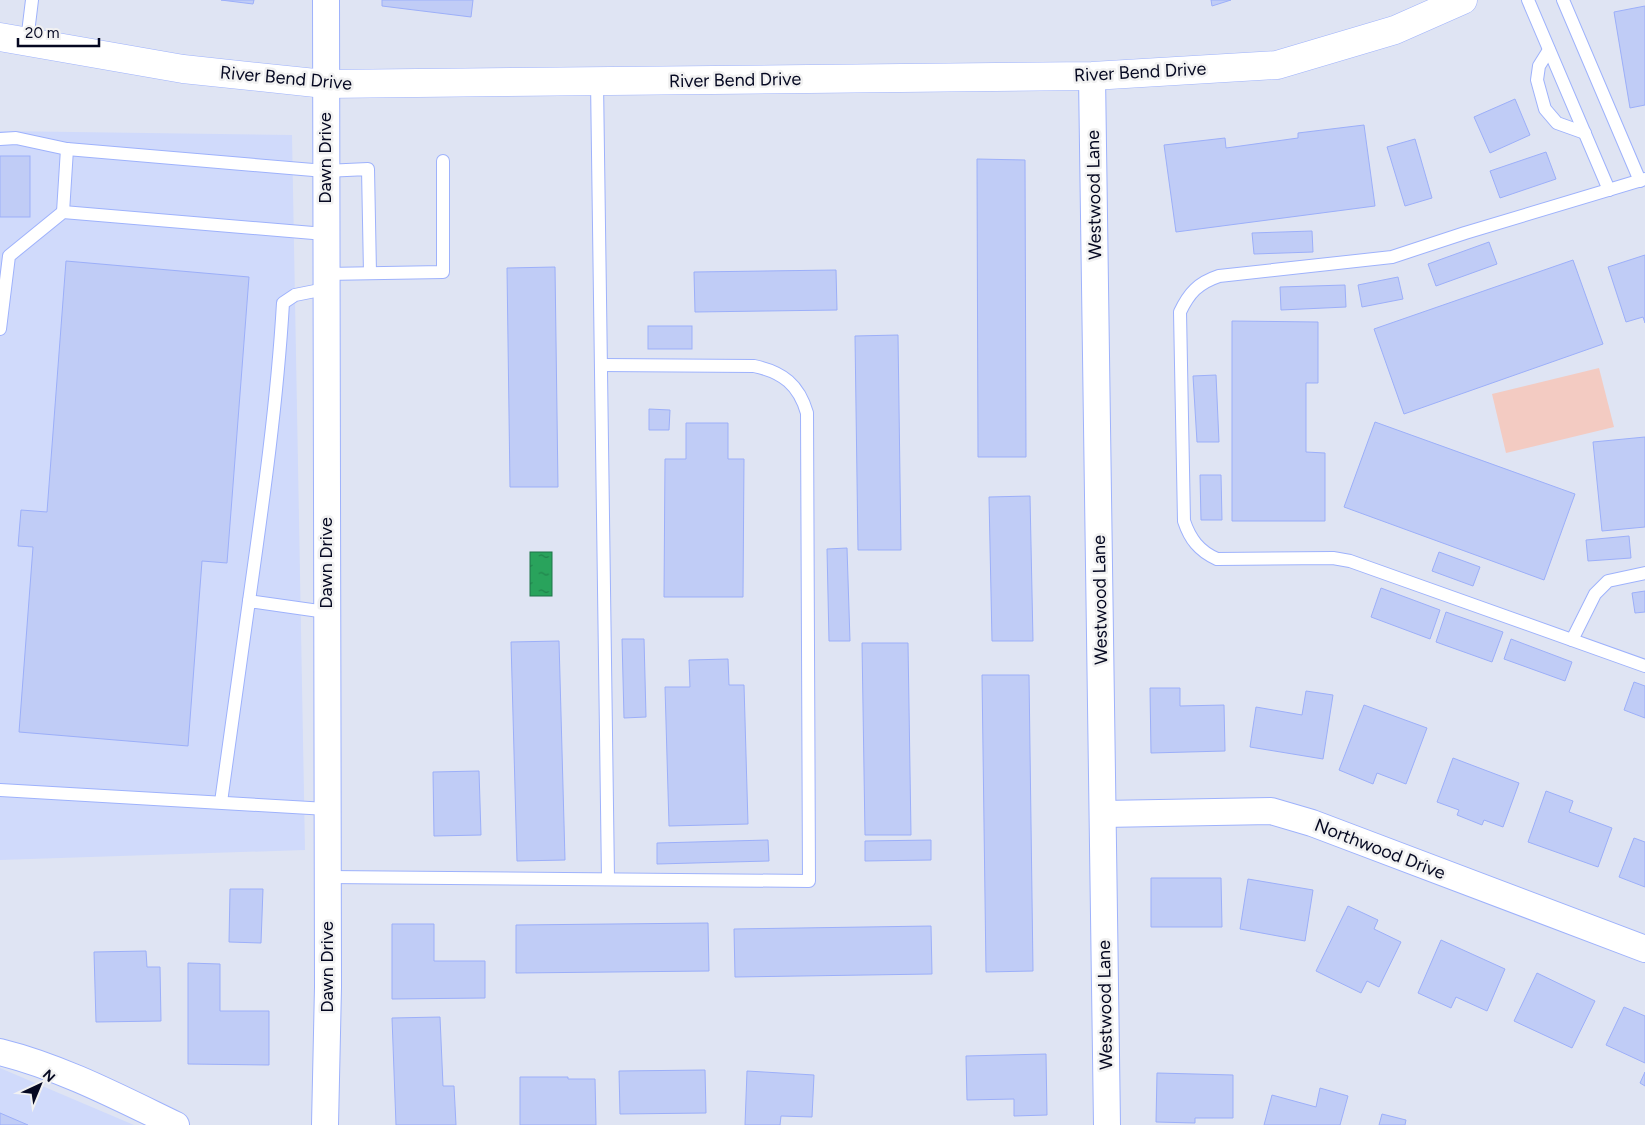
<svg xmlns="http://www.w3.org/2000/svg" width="1645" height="1125" font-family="Figtree,sans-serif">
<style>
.built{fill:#d0dafb}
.grass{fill:#f3cbc2}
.water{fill:url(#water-ripples);stroke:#1e744a}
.building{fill:#c0ccf6;stroke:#9caff9}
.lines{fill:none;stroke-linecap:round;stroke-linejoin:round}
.service-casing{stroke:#9eb2fc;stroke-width:14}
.minor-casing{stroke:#9eb2fc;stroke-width:28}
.tertiary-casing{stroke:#9eb2fc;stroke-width:29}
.service{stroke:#fff;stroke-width:12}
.minor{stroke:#fff;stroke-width:26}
.tertiary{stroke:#fff;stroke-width:28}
.labels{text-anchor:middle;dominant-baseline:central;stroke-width:5;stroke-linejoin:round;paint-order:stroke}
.street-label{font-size:18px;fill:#050821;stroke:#f1f1f1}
</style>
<defs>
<pattern id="water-ripples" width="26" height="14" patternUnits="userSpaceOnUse" patternTransform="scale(1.25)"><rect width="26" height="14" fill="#29a35c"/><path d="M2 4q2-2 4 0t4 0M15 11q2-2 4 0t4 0" fill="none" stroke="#21834c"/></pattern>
</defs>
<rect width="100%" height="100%" fill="#dfe4f3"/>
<g class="built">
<polygon points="0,131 292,135 305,850 0,860"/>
<polygon points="0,1068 134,1125 0,1125"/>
</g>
<polygon class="grass" points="1599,368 1614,427 1506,453 1492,394"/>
<rect class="water" x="530" y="552" width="22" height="44"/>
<g class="building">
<polygon points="221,0 254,0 253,4"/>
<polygon points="382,0 473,0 471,17 382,6"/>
<polygon points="1211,0 1231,0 1212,6"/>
<polygon points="1645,6 1645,105 1630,108 1614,12"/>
<polygon points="1515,99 1530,135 1490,153 1474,117"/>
<polygon points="1364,125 1375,206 1176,232 1164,145 1225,138 1226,148 1298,138 1298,133"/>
<polygon points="1415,139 1432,198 1405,206 1387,147"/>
<polygon points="1546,152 1556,179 1500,198 1490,171"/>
<rect x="0" y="156" width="30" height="61"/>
<polygon points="977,159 1025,160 1026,457 978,457"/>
<polygon points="1312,231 1313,252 1254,254 1252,233"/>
<polygon points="1489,242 1497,264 1436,286 1428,264"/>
<polygon points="1645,255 1645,323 1643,317 1626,322 1608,267"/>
<polygon points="1573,260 1603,344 1404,414 1374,329"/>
<polygon points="66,261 249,277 227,563 202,561 188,746 19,732 33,547 18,546 21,510 47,512"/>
<polygon points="555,267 558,487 510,487 507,268"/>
<polygon points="836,270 837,310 695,312 694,272"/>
<polygon points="1398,277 1403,299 1362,307 1358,285"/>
<polygon points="1345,285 1346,307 1281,310 1280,287"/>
<polygon points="1232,321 1318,322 1318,383 1306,383 1306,452 1325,453 1325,521 1232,521"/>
<rect x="648" y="326" width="44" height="23"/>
<polygon points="898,335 901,550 858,550 855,336"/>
<polygon points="1216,375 1219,442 1197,442 1193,376"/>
<polygon points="649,409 670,410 669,430 649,430"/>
<polygon points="1375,422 1575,494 1544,580 1344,507"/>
<polygon points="686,423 728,423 728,459 744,459 743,597 664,597 665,459 686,459"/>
<polygon points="1645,437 1645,527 1602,531 1593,442"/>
<polygon points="1200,475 1221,475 1222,520 1201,520"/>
<polygon points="1030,496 1033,641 992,641 989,497"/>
<polygon points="1629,536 1631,558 1588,561 1586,540"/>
<polygon points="847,548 850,641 829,641 827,549"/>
<polygon points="1439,552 1480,567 1473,586 1432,571"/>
<polygon points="1381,588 1440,610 1430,639 1371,617"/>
<polygon points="1645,591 1645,612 1635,613 1632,593"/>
<polygon points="1446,612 1503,632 1492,662 1436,642"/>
<polygon points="622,639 644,639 646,717 624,718"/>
<polygon points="1511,639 1572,662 1565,681 1504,659"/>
<polygon points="559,641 565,860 517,861 511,642"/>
<polygon points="862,643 908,643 911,835 865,835"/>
<polygon points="728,659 729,685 744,685 748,824 669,826 665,687 690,687 689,660"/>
<polygon points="982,675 1029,675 1033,971 986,972"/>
<polygon points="1634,682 1645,686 1645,718 1624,710"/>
<polygon points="1150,688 1180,688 1180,706 1224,705 1225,751 1151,753"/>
<polygon points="1306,691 1333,695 1323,759 1250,747 1256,707 1302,715"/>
<polygon points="1364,705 1427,728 1406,784 1377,773 1373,784 1339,770"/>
<polygon points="1453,758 1519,783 1503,827 1484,820 1482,825 1457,815 1459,810 1437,802"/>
<polygon points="479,771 481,835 434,836 433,772"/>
<polygon points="1546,791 1573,801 1569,812 1612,828 1598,867 1528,842"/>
<polygon points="1634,838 1645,842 1645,887 1619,877"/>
<polygon points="768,840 769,861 657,864 657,843"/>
<polygon points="931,840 931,860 865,861 865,841"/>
<polygon points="1151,878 1221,878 1222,927 1151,927"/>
<polygon points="1248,879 1313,890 1305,941 1240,929"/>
<polygon points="230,889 263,889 261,943 229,942"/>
<polygon points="1348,906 1378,920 1374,929 1401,942 1379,987 1367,981 1361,993 1316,971"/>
<polygon points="708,923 709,971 516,973 516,925"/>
<polygon points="392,924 434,924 434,961 485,961 485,998 392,999"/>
<polygon points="931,926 932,974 735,977 734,929"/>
<polygon points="1441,940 1505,969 1487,1011 1456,997 1451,1008 1418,993"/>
<polygon points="146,951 147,967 160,967 161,1021 96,1022 94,952"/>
<polygon points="188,963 220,964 220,1011 269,1011 269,1065 188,1064"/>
<polygon points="1537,973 1595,1001 1572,1048 1514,1021"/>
<polygon points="1624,1007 1645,1016 1645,1063 1606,1045"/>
<polygon points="440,1017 443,1086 454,1086 456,1125 396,1125 392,1018"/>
<polygon points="1046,1054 1047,1115 1014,1116 1014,1099 967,1100 966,1056"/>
<polygon points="705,1070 706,1113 620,1114 619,1071"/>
<polygon points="747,1071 814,1075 812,1117 781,1116 780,1125 745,1125"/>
<polygon points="1645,1072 1645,1086 1640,1083"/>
<polygon points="1157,1073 1233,1075 1233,1118 1195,1118 1195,1123 1156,1122"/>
<polygon points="520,1077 568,1077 568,1079 595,1079 596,1125 520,1125"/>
<polygon points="1320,1088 1348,1096 1340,1125 1264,1125 1272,1095 1316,1107"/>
<polygon points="0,1113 28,1125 0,1125"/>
<polygon points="1382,1114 1406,1120 1405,1125 1379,1125"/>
</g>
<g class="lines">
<g class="service-casing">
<g id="service">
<polyline points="1528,0 1609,190"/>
<polyline points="1563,0 1640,181"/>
<polyline points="27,41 32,0"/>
<polyline points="1549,50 1539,66 1537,80 1545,109 1557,123 1585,133"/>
<polyline points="597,81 608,879"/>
<polyline points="0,139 16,138 67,149 325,171 368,169 370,273"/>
<path d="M1645,179l-180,54 -73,24 -173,19c-21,7 -30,17 -39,36l4,209c6,18 15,30 33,38l116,-1 17,3 295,105"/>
<polyline points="63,212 67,149"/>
<polyline points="325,274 443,272 443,161"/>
<polyline points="0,329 9,256 63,212 325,234"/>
<path d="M249,601c14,-99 28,-197 34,-298l12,-8 30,-6"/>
<polyline points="1572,640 1595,594 1608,581 1645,573"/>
<polyline points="0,790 327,809"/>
<polyline points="221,802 249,601 326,612"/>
<path d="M327,877l482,4 -2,-468c-8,-28 -24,-41 -53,-47l-153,-1"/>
</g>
</g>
<g class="minor-casing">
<g id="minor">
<polyline points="1092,76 1107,1125"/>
<polyline points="1103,814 1271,811 1312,823 1645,949"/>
<path d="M0,1052c61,15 120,46 176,73"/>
<polyline points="325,1125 328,987 326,0"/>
</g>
</g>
<g class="tertiary-casing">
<polyline id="tertiary" points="0,37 183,69 325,84 1092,76 1277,65 1395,30 1463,0"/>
</g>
<use href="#service" class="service"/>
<use href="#minor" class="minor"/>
<use href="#tertiary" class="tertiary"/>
</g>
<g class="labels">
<g class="street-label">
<text transform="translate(1140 72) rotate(-3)">River Bend Drive</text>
<text transform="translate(286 78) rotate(5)">River Bend Drive</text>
<text transform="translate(735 80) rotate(-1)">River Bend Drive</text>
<text transform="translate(325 158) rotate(-90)">Dawn Drive</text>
<text transform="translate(1094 195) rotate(-91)">Westwood Lane</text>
<text transform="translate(326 563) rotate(-90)">Dawn Drive</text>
<text transform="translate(1100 600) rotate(-91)">Westwood Lane</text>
<text transform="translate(1380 849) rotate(21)">Northwood Drive</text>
<text transform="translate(327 967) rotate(-90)">Dawn Drive</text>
<text transform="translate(1105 1005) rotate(-91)">Westwood Lane</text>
</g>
</g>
<g transform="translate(40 1085) rotate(44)" stroke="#f1f1f1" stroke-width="4" paint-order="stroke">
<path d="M0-4L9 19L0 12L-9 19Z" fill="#050821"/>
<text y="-8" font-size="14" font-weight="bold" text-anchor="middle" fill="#050821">N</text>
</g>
<path d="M18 38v8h81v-8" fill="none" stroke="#050821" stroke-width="2.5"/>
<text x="25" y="38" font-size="15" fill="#050821" stroke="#f1f1f1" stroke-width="4" paint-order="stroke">20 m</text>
</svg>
